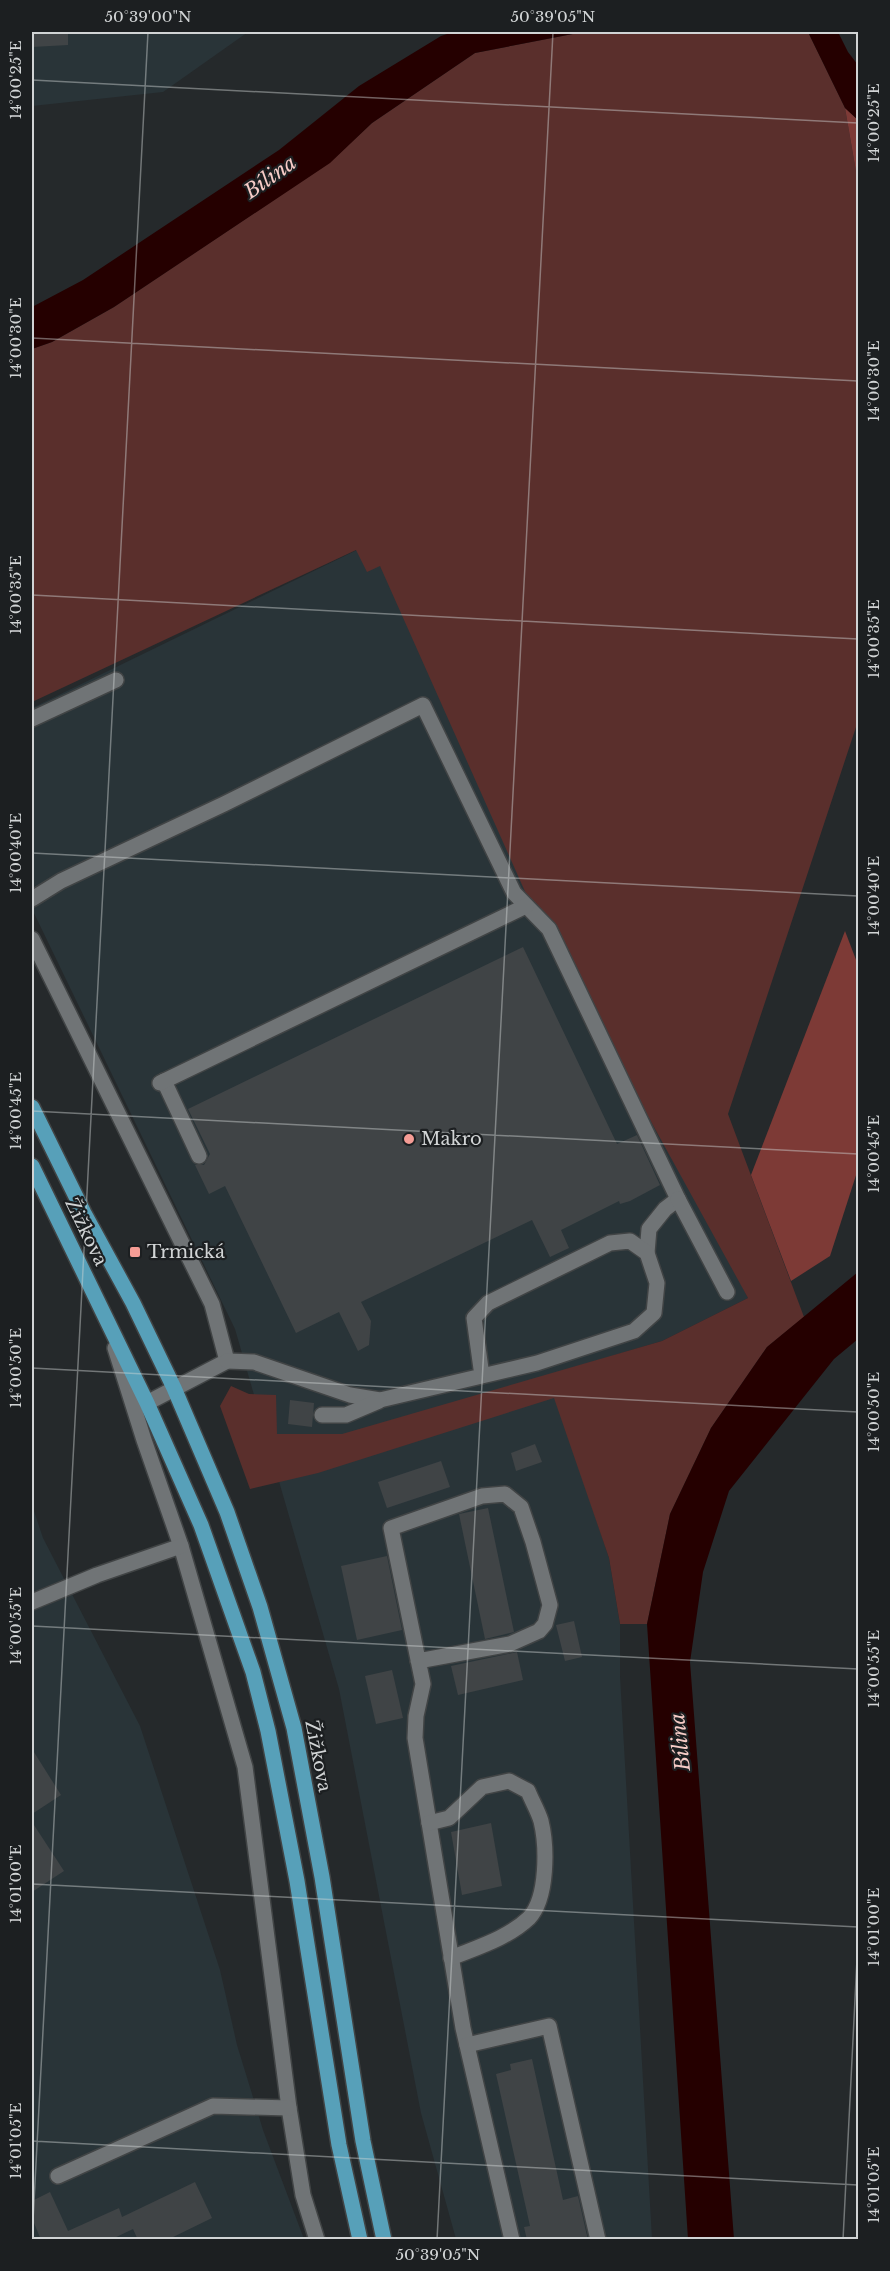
<svg xmlns="http://www.w3.org/2000/svg" width="890" height="2271" font-family="'Libre Baskerville',serif">
<style>
.built{fill:#293438}
.green{fill:#5a2f2c}
.forest{fill:#7d3a36}
.water{fill:#250000}
.building{fill:#404446}
.lines{fill:none;stroke-linecap:round;stroke-linejoin:round}
.minor-casing{stroke:#414445;stroke-width:18}
.major-casing{stroke:#414445;stroke-width:18}
.minor{stroke:#707476;stroke-width:15}
.major{stroke:#57a0b9;stroke-width:15}
.ticks{fill:none;stroke:#d1d4d5;stroke-width:1.5;stroke-opacity:0.45}
.poi-dot{fill:#f59c95;stroke:#1c1f21;stroke-width:2}
.labels{text-anchor:middle;dominant-baseline:central;stroke-width:4.5;stroke-linejoin:round;paint-order:stroke}
.poi-label{font-size:18px;fill:#d1d4d5;stroke:#1c1f21;text-anchor:start}
.street-label{font-size:18px;fill:#d1d4d5;stroke:#1c1f21}
.water-label{font-size:20px;font-style:italic;fill:#f7ccc7;stroke:#1c1f21}
.neatline{fill:none;stroke:#d1d4d5;stroke-width:2}
.ticks-label{font-size:15px;text-anchor:middle;fill:#d1d4d5}
</style>
<rect width="100%" height="100%" fill="#25292b"/>
<g class="built">
<polygon points="32,32 248,32 163,92 32,106"/>
<polygon points="357,550 380,565 748,1298 662,1341 548,1375 609,1558 620,1624 620,1676 652,2239 456,2239 421,2113 339,1689 235,1329 32,909 32,708"/>
<polygon points="32,1505 43,1538 140,1726 220,1970 237,2045 263,2130 304,2239 32,2239"/>
</g>
<polygon class="green" points="583,32 808,32 845,108 858,183 858,721 728,1114 804,1317 767,1347 711,1428 670,1514 647,1624 620,1624 609,1558 554,1398 318,1473 250,1489 220,1406 231,1386 249,1394 276,1395 277,1434 342,1434 662,1341 748,1298 527,896 380,566 367,572 356,550 32,702 32,349 52,342 114,307 329,163 372,123 475,53"/>
<g class="forest">
<polygon points="845,108 858,120 858,183"/>
<polygon points="845,931 858,965 858,1169 830,1256 791,1281 751,1175"/>
</g>
<g class="water">
<polygon points="453,32 583,32 475,53 372,123 330,163 114,307 52,342 32,349 32,307 83,280 279,150 359,86 441,36"/>
<polygon points="808,32 838,32 848,52 858,65 858,120 845,108"/>
<polygon points="858,1272 858,1339 834,1359 729,1491 703,1572 690,1662 734,2239 688,2239 647,1624 670,1514 711,1428 767,1347"/>
</g>
<g class="building">
<polygon points="32,32 68,32 68,45 32,47"/>
<polygon points="523,947 617,1144 637,1135 660,1185 630,1201 620,1204 619,1201 561,1230 569,1248 550,1257 532,1220 361,1302 371,1321 369,1345 358,1351 339,1312 296,1333 225,1186 209,1194 195,1165 204,1165 210,1154 188,1109"/>
<polygon points="290,1400 314,1403 312,1427 288,1424"/>
<polygon points="535,1444 542,1462 516,1471 511,1453"/>
<polygon points="441,1461 450,1487 387,1508 378,1482"/>
<polygon points="488,1508 514,1632 485,1639 459,1514"/>
<polygon points="387,1556 402,1630 357,1640 341,1566"/>
<polygon points="574,1621 582,1657 565,1661 556,1625"/>
<polygon points="517,1652 523,1680 458,1695 451,1666"/>
<polygon points="392,1670 403,1718 376,1724 365,1676"/>
<polygon points="32,1749 61,1795 32,1814"/>
<polygon points="32,1822 64,1871 32,1892"/>
<polygon points="491,1823 502,1886 462,1895 451,1832"/>
<polygon points="532,2059 563,2200 578,2196 588,2240 527,2240 524,2227 530,2226 496,2074 511,2070 510,2064"/>
<polygon points="195,2182 212,2218 167,2240 138,2240 133,2229 110,2240 41,2240 32,2218 32,2201 50,2192 68,2231 119,2208 122,2217"/>
</g>
<g class="lines">
<g class="minor-casing">
<g id="minor">
<polyline points="32,719 116,680"/>
<polyline points="32,899 61,881 224,804 423,705 514,893 549,929 678,1199 665,1209 649,1229 647,1253"/>
<polyline points="32,939 212,1304 227,1361 147,1403"/>
<polyline points="164,1081 199,1156"/>
<polyline points="160,1083 526,906"/>
<polyline points="678,1199 727,1292"/>
<polyline points="115,1348 144,1440 181,1546 245,1767 289,2108 303,2195 317,2240"/>
<polyline points="227,1361 254,1362 350,1395 380,1400 537,1363 634,1331 654,1313 657,1283 647,1253 630,1241 610,1243 488,1303 474,1318 482,1376"/>
<polyline points="322,1415 346,1415 379,1401"/>
<polyline points="32,1602 97,1575 181,1546"/>
<polyline points="418,1661 510,1644 539,1631 545,1624 550,1605 533,1542 521,1507 505,1494 482,1496 391,1528 423,1684 416,1716 415,1738 463,2028 512,2240"/>
<path d="M429,1823l20,-5 33,-31 27,-6 19,10c4,10 10,20 13,30 6,25 7,77 -12,97 -21,20 -51,29 -78,40"/>
<polyline points="467,2045 549,2026 598,2240"/>
<polyline points="58,2176 213,2106 289,2108"/>
</g>
</g>
<g class="major-casing">
<g id="major">
<polyline points="32,1107 84,1213 133,1303 174,1388 227,1512 260,1607 294,1728 322,1877 363,2141 384,2240"/>
<polyline points="32,1166 147,1403 201,1525 253,1672 268,1731 297,1881 339,2145 360,2240"/>
</g>
</g>
<use href="#minor" class="minor"/>
<use href="#major" class="major"/>
</g>
<path class="ticks" d="M32,80l826,43M32,338l826,43M32,595l826,44M32,853l826,43M32,1111l826,43M32,1368l826,44M32,1626l826,43M32,1884l826,43M32,2141l826,44M32,2240l116,-2208M437,2240l116,-2208M843,2240l15,-301"/>
<g class="poi-dot">
<circle cx="409" cy="1139" r="6"/>
<rect x="129" y="1246" width="12" height="12" rx="3"/>
</g>
<g class="labels">
<g class="poi-label">
<text x="421" y="1139">Makro</text>
<text x="147" y="1252">Trmická</text>
</g>
<g class="street-label">
<text transform="translate(86 1232) rotate(64)">Žižkova</text>
<text transform="translate(318 1756) rotate(79)">Žižkova</text>
</g>
<g class="water-label">
<text transform="translate(270 177) rotate(-35)">Bílina</text>
<text transform="translate(680 1742) rotate(-96)">Bílina</text>
</g>
</g>
<rect width="890" height="2271" fill="none" stroke="#1c1f21" stroke-width="66"/>
<rect x="33" y="33" width="824" height="2205" class="neatline"/>
<g class="ticks-label">
<text x="148" y="22">50°39'00"N</text>
<text x="553" y="22">50°39'05"N</text>
<text transform="translate(16 80) rotate(-90)" y="5">14°00'25"E</text>
<text transform="translate(874 123) rotate(-90)" y="5">14°00'25"E</text>
<text transform="translate(16 338) rotate(-90)" y="5">14°00'30"E</text>
<text transform="translate(874 381) rotate(-90)" y="5">14°00'30"E</text>
<text transform="translate(16 595) rotate(-90)" y="5">14°00'35"E</text>
<text transform="translate(874 639) rotate(-90)" y="5">14°00'35"E</text>
<text transform="translate(16 853) rotate(-90)" y="5">14°00'40"E</text>
<text transform="translate(874 896) rotate(-90)" y="5">14°00'40"E</text>
<text transform="translate(16 1111) rotate(-90)" y="5">14°00'45"E</text>
<text transform="translate(874 1154) rotate(-90)" y="5">14°00'45"E</text>
<text transform="translate(16 1368) rotate(-90)" y="5">14°00'50"E</text>
<text transform="translate(874 1412) rotate(-90)" y="5">14°00'50"E</text>
<text transform="translate(16 1626) rotate(-90)" y="5">14°00'55"E</text>
<text transform="translate(874 1669) rotate(-90)" y="5">14°00'55"E</text>
<text transform="translate(16 1884) rotate(-90)" y="5">14°01'00"E</text>
<text transform="translate(874 1927) rotate(-90)" y="5">14°01'00"E</text>
<text transform="translate(16 2141) rotate(-90)" y="5">14°01'05"E</text>
<text transform="translate(874 2185) rotate(-90)" y="5">14°01'05"E</text>
<text x="438" y="2260">50°39'05"N</text>
</g>
</svg>
